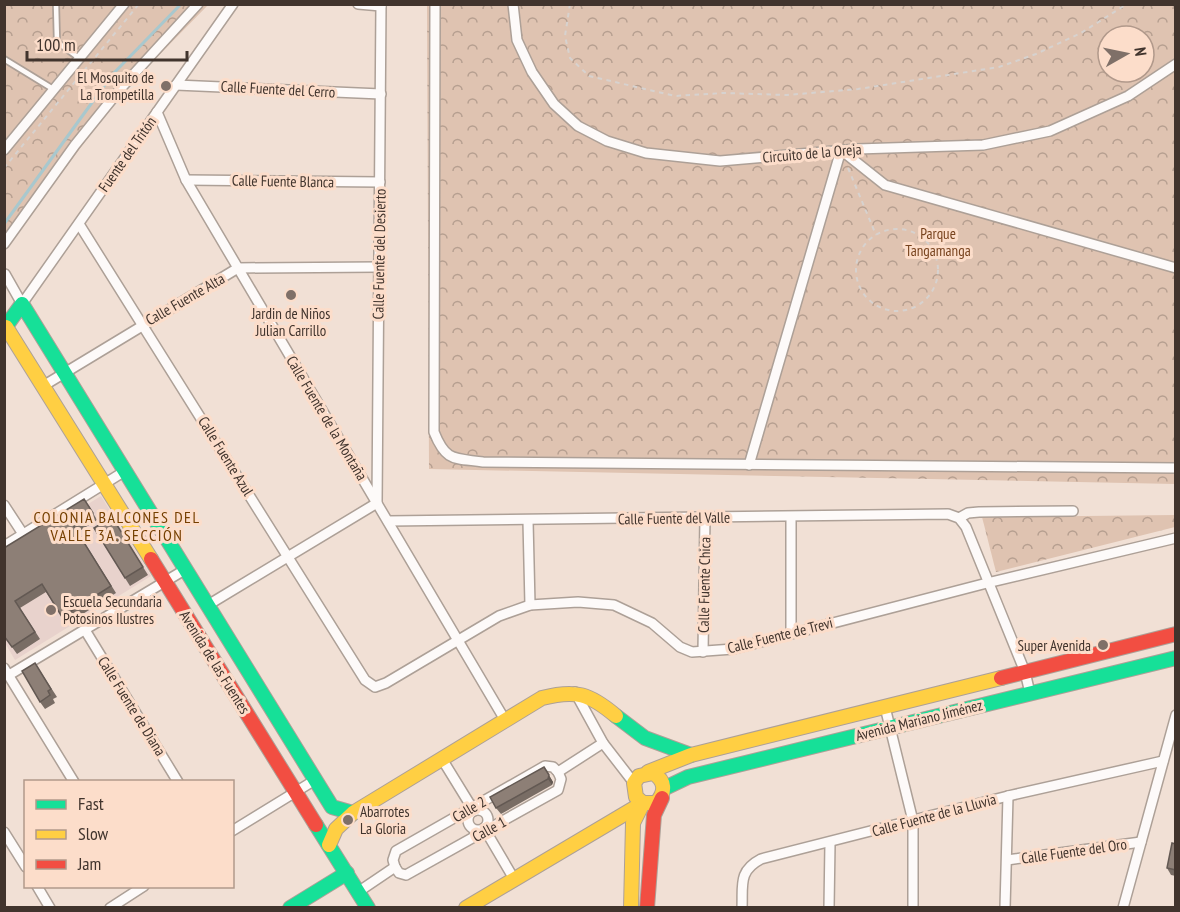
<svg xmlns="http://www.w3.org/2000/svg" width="1180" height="912" font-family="'PT Sans Narrow',sans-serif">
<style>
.education{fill:#e8d2cc}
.forest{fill:url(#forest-crowns);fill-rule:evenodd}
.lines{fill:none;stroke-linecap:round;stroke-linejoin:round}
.stream{stroke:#a8c8ce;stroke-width:3}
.lane-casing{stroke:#ada097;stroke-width:8}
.street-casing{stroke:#ada097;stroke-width:12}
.fast-casing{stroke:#ada097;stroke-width:16}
.slow-casing{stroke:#ada097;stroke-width:16}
.jam-casing{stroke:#ada097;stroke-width:16}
.path{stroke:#d7d2cf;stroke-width:2;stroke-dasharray:4.5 4.5;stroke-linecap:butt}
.lane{stroke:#fdfaf9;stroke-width:4.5}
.street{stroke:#fdfaf9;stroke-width:9}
.fast{stroke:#16e098;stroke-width:14}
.slow{stroke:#ffcf43;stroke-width:14}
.jam{stroke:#f24e42;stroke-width:14}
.wall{fill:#796d65}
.shaded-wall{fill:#635953}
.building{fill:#8d7f76;stroke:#635953;stroke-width:1.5}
.poi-dot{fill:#7f7068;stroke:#fcddca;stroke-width:2}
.labels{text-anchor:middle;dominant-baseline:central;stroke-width:6;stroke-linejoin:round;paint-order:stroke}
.poi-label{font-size:15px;fill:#41342d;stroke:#fcddca;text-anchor:end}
.street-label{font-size:15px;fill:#41342d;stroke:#fcddca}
.park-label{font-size:15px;fill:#78431e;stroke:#fcddca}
.neighbourhood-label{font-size:16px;letter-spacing:1.5px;fill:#753f00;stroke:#fcddca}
</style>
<defs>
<pattern id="forest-crowns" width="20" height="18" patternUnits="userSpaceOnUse" patternTransform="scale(1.5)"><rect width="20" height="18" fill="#dfc3b1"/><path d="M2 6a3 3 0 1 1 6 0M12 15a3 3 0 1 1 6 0" fill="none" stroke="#b69f90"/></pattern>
</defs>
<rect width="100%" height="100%" fill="#f1e0d5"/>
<polygon class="education" points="101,496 151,576 15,660 5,643 5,556"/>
<g class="forest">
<polygon points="5,5 208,5 118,97 5,250"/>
<path d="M427,5h748v479l-746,-15zM1108,36h36v36h-36z"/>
<polygon points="1175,515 1175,527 996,572 982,517"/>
</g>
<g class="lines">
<polyline class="stream" points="4,224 112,75 181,4"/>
<g class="lane-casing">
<g id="lane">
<polyline points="56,4 57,42 79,58"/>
<polyline points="4,59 53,89"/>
</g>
</g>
<g class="street-casing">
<g id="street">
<polyline points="358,4 381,6"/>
<path d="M435,4l-1,428c12,30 20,26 49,30l693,6"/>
<polyline points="513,4 517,40 532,72 554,104 578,126 607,141 646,153 720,161 857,149 983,145 1050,131 1128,96 1176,64"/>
<polyline points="176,85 381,94"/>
<polyline points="157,112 186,180 505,720"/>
<polyline points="4,150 124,4"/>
<polyline points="186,180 380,182"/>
<polyline points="79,224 365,680 375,687 386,683 499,616 530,605 578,602 614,605 652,623 680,647 692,652 733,649 987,583 1176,538"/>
<polyline points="4,244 75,145 121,88 198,4"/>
<polyline points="5,274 22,304 233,4"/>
<polyline points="43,386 238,268 379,267"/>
<polyline points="749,465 841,150 885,185 1176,268"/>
<polyline points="4,505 23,534"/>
<polyline points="959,518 968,513 979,512 1073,511"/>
<polyline points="388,521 948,514 959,518 966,527 1025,672 1030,693"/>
<polyline points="528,521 530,605"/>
<polyline points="4,546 125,471"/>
<polyline points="208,605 377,503 381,4"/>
<polyline points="85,630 178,782"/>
<polyline points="791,633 791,517"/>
<polyline points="703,652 705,517"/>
<polyline points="4,668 74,782"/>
<polyline points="9,675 186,569"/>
<polyline points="575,692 603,743 634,783"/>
<polyline points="885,707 913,821 913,908"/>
<polyline points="442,759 474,811"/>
<polyline points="558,772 603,743"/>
<circle cx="478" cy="820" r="10"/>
<polyline points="484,828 514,879"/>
<polyline points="232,831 315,780"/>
<polyline points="4,832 26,867"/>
<polyline points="1007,860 1141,842"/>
<polyline points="395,867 399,873 406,875 558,790 561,779 558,772"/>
<polyline points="395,867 393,860 396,851 545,766 553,767 558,772"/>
<polyline points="37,886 50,908"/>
<polyline points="358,892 395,867"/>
<polyline points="110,908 144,886"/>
<path d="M742,908c1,-23 -4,-37 19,-49l247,-63 155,-35"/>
<polyline points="829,908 830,843"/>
<polyline points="1005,908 1008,796"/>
<polyline points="1123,908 1176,715"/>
</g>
</g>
<g class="fast-casing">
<g id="fast">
<polyline points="4,329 22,304 332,807 353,813"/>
<polyline points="616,716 645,738 691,755"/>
<polyline points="665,788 688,777 1176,658"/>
<polyline points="316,825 368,908"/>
<polyline points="290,908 347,873"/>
</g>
</g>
<g class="slow-casing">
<g id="slow">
<polyline points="6,327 151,559"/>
<polyline points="648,772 691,755 1001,678"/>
<path d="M329,845l7,-16 17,-16 189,-115c34,-9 48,-4 74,18"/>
<path d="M466,908l177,-105h13c10,-11 10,-22 -3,-30l-14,3 -5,7 2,14 7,6"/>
<polyline points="631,908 633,823 642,805"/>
</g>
</g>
<g class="jam-casing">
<g id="jam">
<polyline points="151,559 316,825"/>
<polyline points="1001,678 1176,634"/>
<polyline points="647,908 654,815 662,798"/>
</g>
</g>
<g class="path">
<polyline points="570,4 565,36 570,58 589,76 675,96 723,93 787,95 858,89 999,67 1036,54 1081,33 1127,4"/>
<polyline points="4,168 139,4"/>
<polyline points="848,168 876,235"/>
<circle cx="897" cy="270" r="41"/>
</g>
<use href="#lane" class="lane"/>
<use href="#street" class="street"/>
<use href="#fast" class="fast"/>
<use href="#slow" class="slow"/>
<use href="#jam" class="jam"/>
</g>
<g class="wall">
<polygon points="89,506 97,520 78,532 116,593 67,624 46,592 20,608 40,639 17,654 4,636 4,548"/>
<polygon points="112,517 148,575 130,586 125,578"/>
<polygon points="35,663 57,697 53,699 55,703 45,709 40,702"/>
<polygon points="544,767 553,782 552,785 501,814 496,808"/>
<polygon points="1176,844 1176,876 1171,875 1167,868"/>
</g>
<polygon class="shaded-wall" points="544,767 553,782 552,785 548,779"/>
<g class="building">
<polygon points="84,499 93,513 73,525 111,586 62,617 42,584 15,601 35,632 12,647 4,636 4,548"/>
<polygon points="112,517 143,567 125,578 94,528"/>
<polygon points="35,663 51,689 48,691 50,695 40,702 22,671"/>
<polygon points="544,767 549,775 548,779 496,808 490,797"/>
<polygon points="1172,843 1176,844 1176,870 1167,868"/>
</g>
<g class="poi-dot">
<circle cx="166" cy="86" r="6"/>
<circle cx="291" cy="295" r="6"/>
<circle cx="51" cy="610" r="6"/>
<circle cx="1103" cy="645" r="6"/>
<circle cx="348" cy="820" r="6"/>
</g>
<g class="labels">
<g class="poi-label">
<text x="154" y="77">El Mosquito de<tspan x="154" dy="17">La Trompetilla</tspan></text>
<text x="291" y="313" text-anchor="middle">Jardin de Niños<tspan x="291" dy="17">Julian Carrillo</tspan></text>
<text x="63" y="601" text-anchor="start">Escuela Secundaria<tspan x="63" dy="17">Potosinos Ilustres</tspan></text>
<text x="1091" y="645">Super Avenida</text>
<text x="360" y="811" text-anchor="start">Abarrotes<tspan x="360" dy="17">La Gloria</tspan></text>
</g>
<g class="street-label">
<text transform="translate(278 89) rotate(3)">Calle Fuente del Cerro</text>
<text transform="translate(812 153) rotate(-5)">Circuito de la Oreja</text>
<text transform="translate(127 154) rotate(-55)">Fuente del Tritón</text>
<text transform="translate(283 181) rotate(1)">Calle Fuente Blanca</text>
<text transform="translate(379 254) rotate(-89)">Calle Fuente del Desierto</text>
<text transform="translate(185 299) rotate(-30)">Calle Fuente Alta</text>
<text transform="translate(327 418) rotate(59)">Calle Fuente de la Montaña</text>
<text transform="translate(226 456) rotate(58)">Calle Fuente Azul</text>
<text transform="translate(674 518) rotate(-1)">Calle Fuente del Valle</text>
<text transform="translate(704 585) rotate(-89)">Calle Fuente Chica</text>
<text transform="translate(780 635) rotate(-14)">Calle Fuente de Trevi</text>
<text transform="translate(215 662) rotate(58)">Avenida de las Fuentes</text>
<text transform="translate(132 706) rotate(58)">Calle Fuente de Diana</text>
<text transform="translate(919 720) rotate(-14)">Avenida Mariano Jiménez</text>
<text transform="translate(469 809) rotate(-30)">Calle 2</text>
<text transform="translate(934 815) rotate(-15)">Calle Fuente de la Lluvia</text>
<text transform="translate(489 829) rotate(-29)">Calle 1</text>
<text transform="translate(1074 851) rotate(-8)">Calle Fuente del Oro</text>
</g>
<g class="park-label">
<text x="938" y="233">Parque<tspan x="938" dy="17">Tangamanga</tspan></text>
</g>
<g class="neighbourhood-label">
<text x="117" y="517">COLONIA BALCONES DEL<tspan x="117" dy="18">VALLE 3A. SECCIÓN</tspan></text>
</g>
</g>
<rect width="1180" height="912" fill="none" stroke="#41342d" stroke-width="12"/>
<rect x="24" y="780" width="210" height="108" fill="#fcddca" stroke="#b1998b" stroke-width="1.5"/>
<rect x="36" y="800" width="30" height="9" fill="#16e098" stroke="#b1998b" stroke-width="1.5"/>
<text x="78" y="810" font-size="18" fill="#41342d">Fast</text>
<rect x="36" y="830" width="30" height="9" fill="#ffcf43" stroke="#b1998b" stroke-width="1.5"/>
<text x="78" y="840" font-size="18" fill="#41342d">Slow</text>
<rect x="36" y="860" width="30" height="9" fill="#f24e42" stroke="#b1998b" stroke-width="1.5"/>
<text x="78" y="870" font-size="18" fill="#41342d">Jam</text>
<g transform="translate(1126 54) rotate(81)"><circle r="28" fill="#fcddca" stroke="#b1998b" stroke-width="1.5"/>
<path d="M0-4.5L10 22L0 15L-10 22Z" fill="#7f7068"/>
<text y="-9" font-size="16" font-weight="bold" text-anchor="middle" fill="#41342d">N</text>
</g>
<path d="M27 51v9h160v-9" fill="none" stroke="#41342d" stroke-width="3"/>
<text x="36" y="51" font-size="18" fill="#41342d" stroke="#fcddca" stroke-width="4.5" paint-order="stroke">100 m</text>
</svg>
